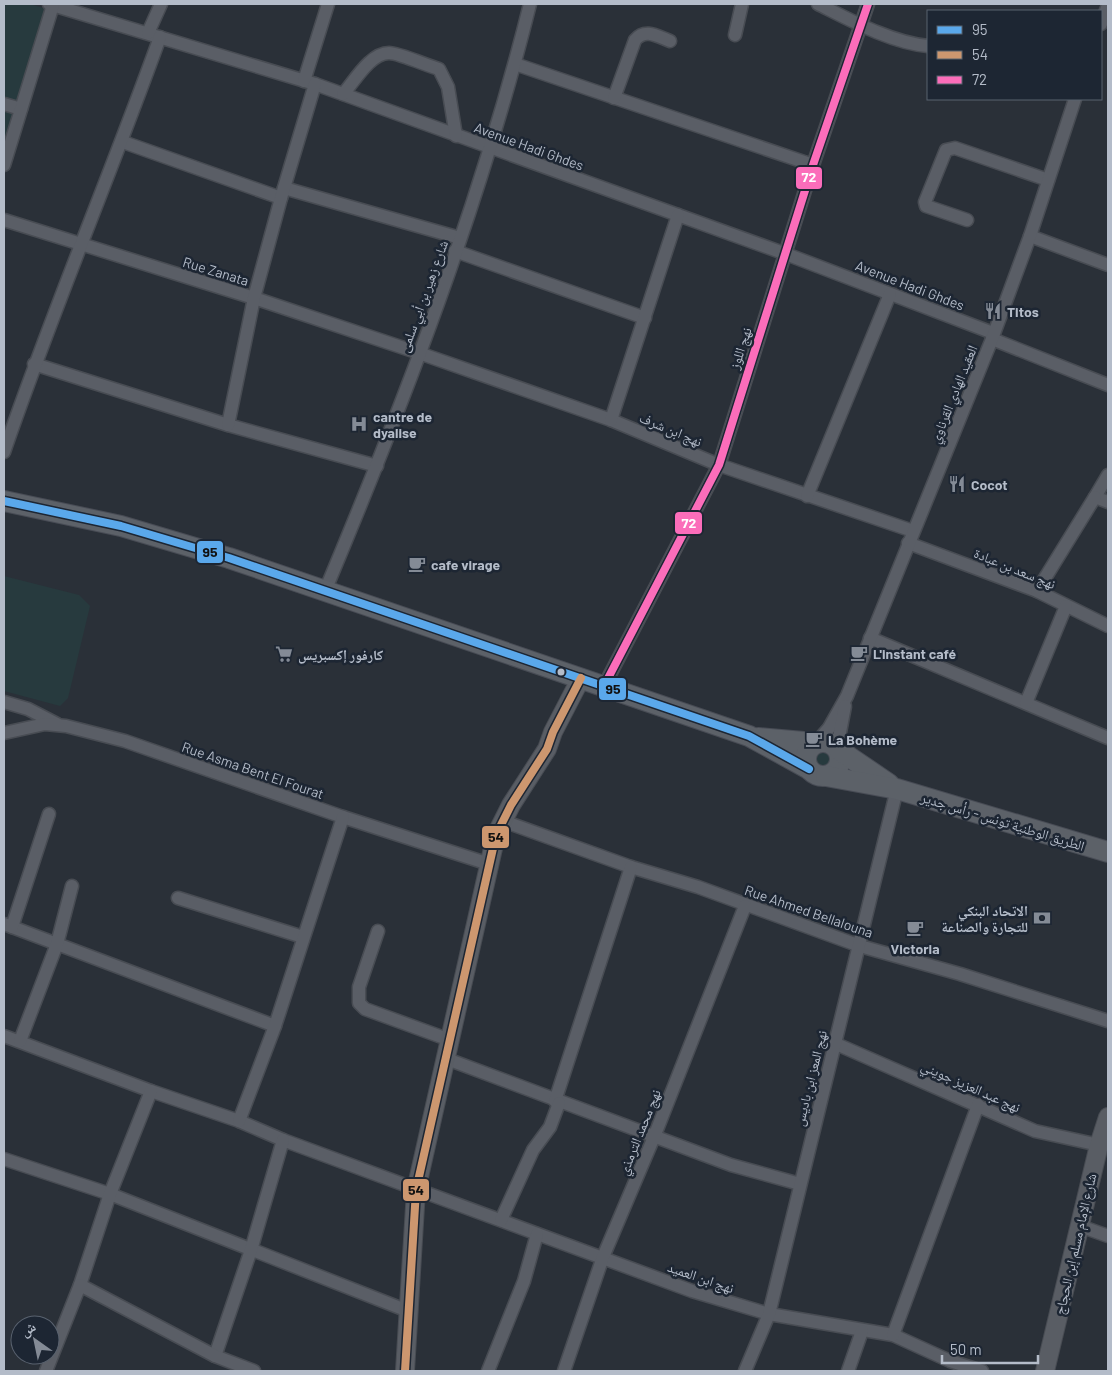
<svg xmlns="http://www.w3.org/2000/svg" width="1112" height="1375" font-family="Barlow,'Noto Naskh Arabic',sans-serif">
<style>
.grass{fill:#273a3e}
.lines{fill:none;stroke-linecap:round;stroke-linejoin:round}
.street-casing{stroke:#484c53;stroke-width:15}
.secondary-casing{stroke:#484c53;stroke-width:20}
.primary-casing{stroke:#484c55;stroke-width:22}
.street{stroke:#5a5e66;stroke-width:12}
.secondary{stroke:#595d64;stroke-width:18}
.primary{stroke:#5c6168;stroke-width:20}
.bus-1-casing{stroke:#1d2633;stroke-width:11}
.bus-2-casing{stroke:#1d2633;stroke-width:11}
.bus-3-casing{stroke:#1d2633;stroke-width:11}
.bus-1{stroke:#5aa8eb;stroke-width:8}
.bus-2{stroke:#cd976f;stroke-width:8}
.bus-3{stroke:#fb6dba;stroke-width:8}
.bus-dot{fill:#b4bcc9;stroke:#1d2633;stroke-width:2}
.labels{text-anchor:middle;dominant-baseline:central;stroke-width:5;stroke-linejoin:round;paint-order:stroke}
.street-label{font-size:14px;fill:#b4bcc9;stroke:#1d2633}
.poi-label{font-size:14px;font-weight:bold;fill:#b4bcc9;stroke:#1d2633;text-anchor:start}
.line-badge{stroke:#1d2633;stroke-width:2}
.badge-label{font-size:14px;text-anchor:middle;font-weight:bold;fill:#fff}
.pale-badge-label{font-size:14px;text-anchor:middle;font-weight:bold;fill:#111}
</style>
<rect width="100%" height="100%" fill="#2a3038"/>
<g class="grass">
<polygon points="4,4 30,4 50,10 4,154"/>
<polygon points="4,576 79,595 90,606 68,698 60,706 4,691"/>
<circle cx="824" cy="759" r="8"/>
</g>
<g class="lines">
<g class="street-casing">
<g id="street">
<polyline points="49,4 315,84 786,254 993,333"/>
<path d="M818,4c32,16 74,39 110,42"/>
<polyline points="1101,24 1108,5"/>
<polyline points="148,33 161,4"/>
<polyline points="735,35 742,4"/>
<polyline points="515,64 813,165"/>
<polyline points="304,81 328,4"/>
<path d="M343,94c11,-12 27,-41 46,-41 10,0 39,13 50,16l9,18 8,49"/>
<path d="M614,98l21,-58c10,-12 22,-4 35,1"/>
<polyline points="4,104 21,109"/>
<polyline points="123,142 281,198"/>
<polyline points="4,165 53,5"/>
<polyline points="284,188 460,238"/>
<polyline points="4,220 254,298 419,353 611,420 719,465 913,531"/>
<polyline points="967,220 926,206 925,202 946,150 955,148 1048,180"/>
<polyline points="1030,236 1108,265"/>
<polyline points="455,251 645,318"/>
<polyline points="992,339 1108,385"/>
<polyline points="34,364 228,425 377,466"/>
<polyline points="611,420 678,215"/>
<polyline points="228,425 254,298 281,198 315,84"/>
<path d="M4,452c48,-140 106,-276 156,-415"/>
<polyline points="1108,475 1095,497 1108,502"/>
<polyline points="807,496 890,294"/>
<polyline points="908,543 1037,591 1108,626"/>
<path d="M325,591c80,-191 155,-386 205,-587"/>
<polyline points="1037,591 1095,497"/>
<polyline points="870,638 1108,738"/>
<polyline points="604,686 719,465 813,165 868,4"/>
<polyline points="4,702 28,709 57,724"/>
<polyline points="1026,703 1066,606"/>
<polyline points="4,733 45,724 66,726 125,741 343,817 489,864"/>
<polyline points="816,743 829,728 847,696 992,339 1030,236 1075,99"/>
<polyline points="837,748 845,706"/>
<polyline points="503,821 631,867 698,887 860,946 960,974 1108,1021"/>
<polyline points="178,898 303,937"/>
<polyline points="4,924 275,1026"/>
<polyline points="12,927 49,814"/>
<polyline points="378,931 359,987 359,1003 365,1009 450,1040"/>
<polyline points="4,1036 151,1091 239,1121 283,1140 692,1291 769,1314 893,1335 950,1361 982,1371"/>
<polyline points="20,1041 57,944 72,886"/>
<polyline points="834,1043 1035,1131 1099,1145"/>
<polyline points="447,1059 731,1165 800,1184"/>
<polyline points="555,1101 631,867"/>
<polyline points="239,1121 275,1026 343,817"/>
<polyline points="4,1159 110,1194 408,1311"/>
<polyline points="501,1220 533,1150 550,1127 559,1103"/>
<polyline points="1080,1226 1108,1236"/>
<polyline points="80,1285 110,1194 151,1091"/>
<polyline points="893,1335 978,1105"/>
<polyline points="215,1356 251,1250 283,1140"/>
<polyline points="46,1371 80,1285 215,1356 254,1371"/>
<polyline points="488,1371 524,1281 537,1234"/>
<polyline points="564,1371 603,1257 654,1137 745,906"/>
<polyline points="745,1371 769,1314 897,789"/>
<polyline points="848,1371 862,1331"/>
</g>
</g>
<g class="secondary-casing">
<g id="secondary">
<polyline points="405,1371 416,1190 496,835 511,805 547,749 553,732 581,678"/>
<polyline points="1045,1371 1099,1145 1108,1117"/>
</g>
</g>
<g class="primary-casing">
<g id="primary">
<polyline points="4,501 121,526 229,558 749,736 809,769"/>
<polyline points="758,738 815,743"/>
<circle cx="823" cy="759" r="17"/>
<polyline points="839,750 889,784"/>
<polyline points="826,776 897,789 1108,852"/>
</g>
</g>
<use href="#street" class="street"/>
<use href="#secondary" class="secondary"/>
<use href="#primary" class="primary"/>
<g class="bus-1-casing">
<polyline id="bus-1" points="4,501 121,526 229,558 749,736 809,769"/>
</g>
<g class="bus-2-casing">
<polyline id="bus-2" points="405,1371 416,1190 496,835 511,805 547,749 553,732 581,678"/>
</g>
<g class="bus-3-casing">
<polyline id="bus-3" points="604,686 719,465 813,165 868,4"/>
</g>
<use href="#bus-1" class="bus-1"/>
<use href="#bus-2" class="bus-2"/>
<use href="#bus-3" class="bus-3"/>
</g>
<defs>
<g id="restaurant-bare" transform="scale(1.35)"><path d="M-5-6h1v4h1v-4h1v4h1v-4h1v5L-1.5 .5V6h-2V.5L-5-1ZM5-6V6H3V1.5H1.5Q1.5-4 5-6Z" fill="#848b96" stroke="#1d2633" stroke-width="2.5" paint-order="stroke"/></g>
<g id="hospital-bare" transform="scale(1.35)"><path d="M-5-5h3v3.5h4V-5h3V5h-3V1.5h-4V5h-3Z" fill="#848b96" stroke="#1d2633" stroke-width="2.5" paint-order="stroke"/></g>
<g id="cafe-bare" transform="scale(1.35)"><path d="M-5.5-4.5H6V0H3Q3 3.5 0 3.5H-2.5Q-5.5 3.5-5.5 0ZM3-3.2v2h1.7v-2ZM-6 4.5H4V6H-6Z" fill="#848b96" stroke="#1d2633" stroke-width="2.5" paint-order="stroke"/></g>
<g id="supermarket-bare" transform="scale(1.35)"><path d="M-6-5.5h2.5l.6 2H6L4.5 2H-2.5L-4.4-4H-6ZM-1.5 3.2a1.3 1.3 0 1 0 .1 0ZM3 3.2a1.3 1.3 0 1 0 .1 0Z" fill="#848b96" stroke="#1d2633" stroke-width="2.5" paint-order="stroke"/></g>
<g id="bank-bare" transform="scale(1.35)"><path d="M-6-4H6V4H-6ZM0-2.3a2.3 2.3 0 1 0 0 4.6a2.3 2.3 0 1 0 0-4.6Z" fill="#848b96" stroke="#1d2633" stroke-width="2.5" paint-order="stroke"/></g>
</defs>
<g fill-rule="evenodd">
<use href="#restaurant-bare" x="993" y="311"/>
<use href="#hospital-bare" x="359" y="424"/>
<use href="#restaurant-bare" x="957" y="484"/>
<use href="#cafe-bare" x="417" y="564"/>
<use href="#cafe-bare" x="859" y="653"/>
<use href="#supermarket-bare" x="284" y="654"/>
<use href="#cafe-bare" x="814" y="739"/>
<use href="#bank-bare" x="1042" y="918"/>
<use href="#cafe-bare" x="915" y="928"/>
</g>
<circle class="bus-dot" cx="561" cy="672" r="4.5"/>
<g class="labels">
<g class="street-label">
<text transform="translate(529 146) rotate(20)">Avenue Hadi Ghdes</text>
<text transform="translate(216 271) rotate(17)">Rue Zanata</text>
<text transform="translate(910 285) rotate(21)">Avenue Hadi Ghdes</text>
<text transform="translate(423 296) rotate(-70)">شارع زهير بن أبي سلمى</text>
<text transform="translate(740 348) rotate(-72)">نهج اللوز</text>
<text transform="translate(953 394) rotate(-68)">العقيد الهادي القرناوي</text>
<text transform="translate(671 429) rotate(23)">نهج ابن شرف</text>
<text transform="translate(1015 568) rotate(22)">نهج سعد بن عبادة</text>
<text transform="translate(253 770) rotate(19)">Rue Asma Bent El Fourat</text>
<text transform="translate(1003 821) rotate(17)">الطريق الوطنية تونس - رأس جدير</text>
<text transform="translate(809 911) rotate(19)">Rue Ahmed Bellalouna</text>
<text transform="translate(810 1078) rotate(-76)">نهج المعز ابن باديس</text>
<text transform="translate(971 1086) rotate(24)">نهج عبد العزيز جويني</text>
<text transform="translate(639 1132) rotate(-68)">نهج محمد الترمذي</text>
<text transform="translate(1075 1244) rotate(-77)">شارع اﻹمام مسلم إبن الحجاج</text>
<text transform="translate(701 1277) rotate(19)">نهج ابن العميد</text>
</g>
<g class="poi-label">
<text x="1007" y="311">Titos</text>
<text x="373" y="416">cantre de<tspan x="373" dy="16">dyalise</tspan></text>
<text x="971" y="484">Cocot</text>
<text x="431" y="564">cafe virage</text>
<text x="873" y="653">L'instant café</text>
<text x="298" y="654">كارفور إكسبريس</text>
<text x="828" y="739">La Bohème</text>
<text x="1028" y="910" text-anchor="end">الاتحاد البنكي<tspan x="1028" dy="16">للتجارة والصناعة</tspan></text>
<text x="915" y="948" text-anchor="middle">Victoria</text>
</g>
</g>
<g class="line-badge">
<rect x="795" y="166" width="28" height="24" rx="5" fill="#fb6dba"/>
<rect x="674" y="511" width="29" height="24" rx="5" fill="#fb6dba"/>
<rect x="196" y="540" width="28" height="24" rx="5" fill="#5aa8eb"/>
<rect x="598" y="677" width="29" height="24" rx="5" fill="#5aa8eb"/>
<rect x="481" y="825" width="29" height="24" rx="5" fill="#cd976f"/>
<rect x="402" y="1178" width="28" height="24" rx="5" fill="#cd976f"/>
</g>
<g class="badge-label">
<text x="809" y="182">72</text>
<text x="689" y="528">72</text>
</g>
<g class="pale-badge-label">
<text x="210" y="557">95</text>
<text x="613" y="694">95</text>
<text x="496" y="842">54</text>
<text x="416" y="1195">54</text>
</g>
<rect width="1112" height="1375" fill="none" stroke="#b4bcc9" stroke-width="10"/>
<rect x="927" y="10" width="175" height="90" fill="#1d2633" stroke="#59626f"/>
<rect x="937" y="26" width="25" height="8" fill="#5aa8eb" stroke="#59626f"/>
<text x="972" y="35" font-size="15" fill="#b4bcc9">95</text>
<rect x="937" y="51" width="25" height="8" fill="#cd976f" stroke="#59626f"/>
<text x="972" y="60" font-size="15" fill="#b4bcc9">54</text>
<rect x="937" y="76" width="25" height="8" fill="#fb6dba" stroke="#59626f"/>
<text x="972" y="85" font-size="15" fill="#b4bcc9">72</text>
<g transform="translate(35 1340) rotate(327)"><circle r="24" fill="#1d2633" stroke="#59626f"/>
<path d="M0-4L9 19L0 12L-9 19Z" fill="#848b96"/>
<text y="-8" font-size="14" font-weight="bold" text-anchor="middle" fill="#b4bcc9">ش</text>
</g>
<path d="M942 1355v8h96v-8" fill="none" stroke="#b4bcc9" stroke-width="2.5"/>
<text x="950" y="1355" font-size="15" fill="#b4bcc9" stroke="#1d2633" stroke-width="4" paint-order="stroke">50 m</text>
</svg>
